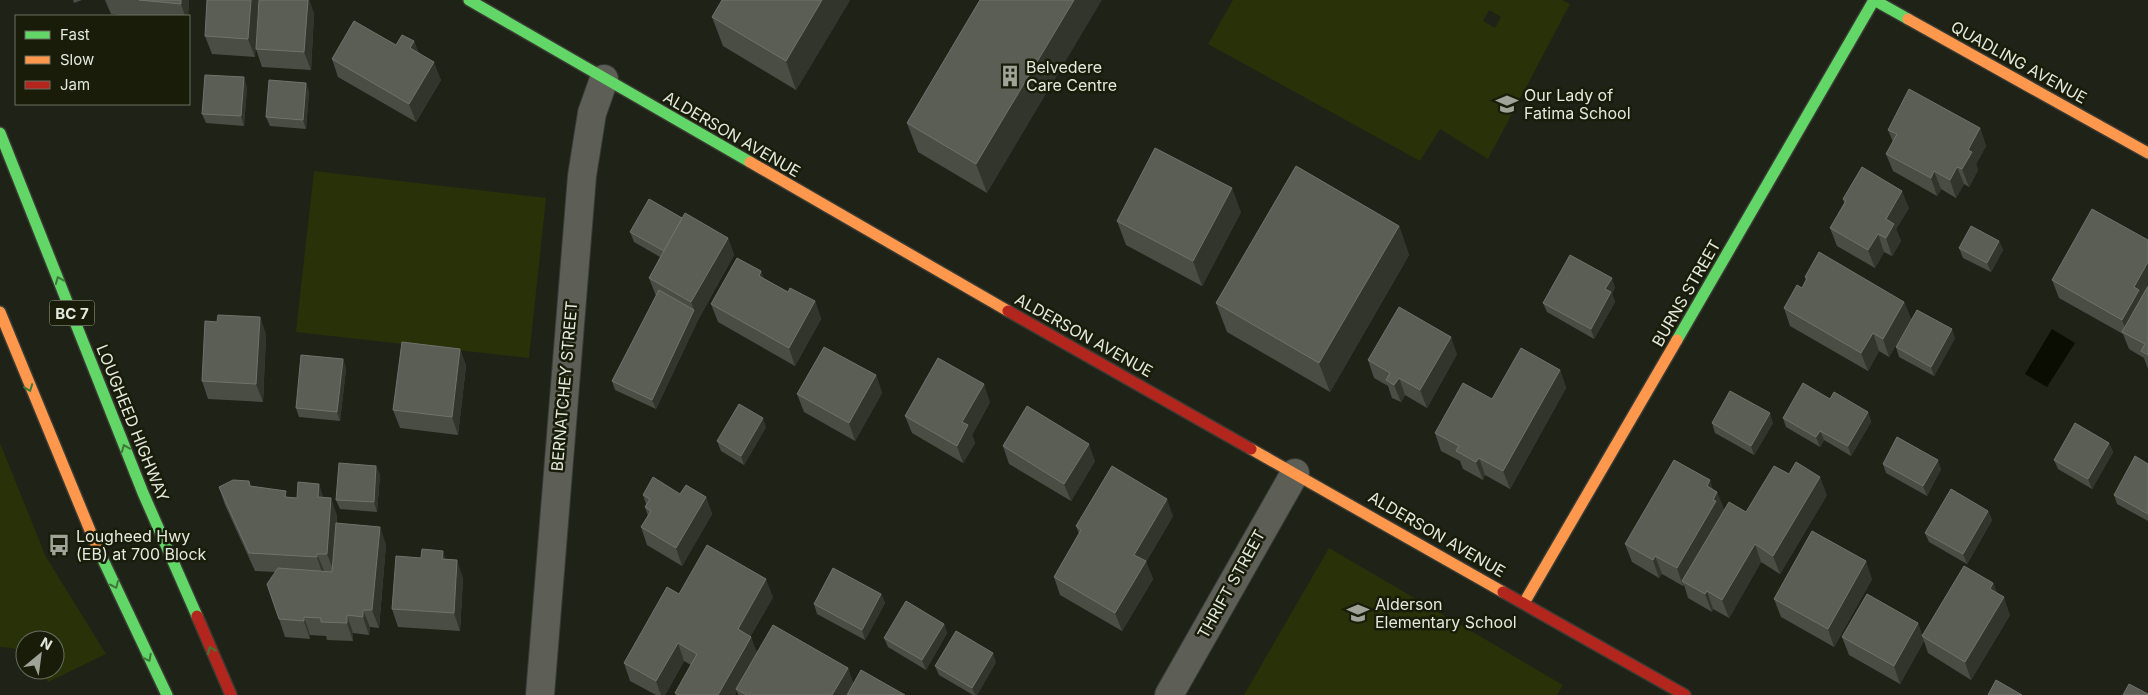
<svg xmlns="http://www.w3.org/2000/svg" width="2148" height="695" font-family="Inter,sans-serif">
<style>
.green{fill:#293109;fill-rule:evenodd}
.water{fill:#0a0e02}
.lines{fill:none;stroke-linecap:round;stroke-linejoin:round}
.street-casing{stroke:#393b33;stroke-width:30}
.fast-casing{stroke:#393b33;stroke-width:14}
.slow-casing{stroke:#393b33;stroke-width:14}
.jam-casing{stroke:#393b33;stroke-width:14}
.street{stroke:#5d5f57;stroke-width:28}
.fast{stroke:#63d668;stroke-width:11}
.slow{stroke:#ff974d;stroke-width:11}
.jam{stroke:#b3261e;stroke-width:11}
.wall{fill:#4a4d44}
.shaded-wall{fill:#32352b}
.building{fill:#5a5e54;stroke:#70736a}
.oneway{stroke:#3e7938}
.labels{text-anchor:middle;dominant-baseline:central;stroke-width:5;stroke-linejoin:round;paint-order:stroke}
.shield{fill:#181c09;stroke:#a8ac9d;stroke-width:1}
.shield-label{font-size:15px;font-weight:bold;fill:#e5e9dd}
.street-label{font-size:16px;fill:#e5e9dd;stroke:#181c09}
.poi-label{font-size:16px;fill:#e5e9dd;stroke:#181c09;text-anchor:start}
</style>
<rect width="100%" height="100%" fill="#1f2217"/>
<g class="green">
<path d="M1233,0h329l8,4 -82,155 -48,-30 -20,32 -212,-117zM1489,10l12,7 -6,11 -12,-7z"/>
<polygon points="314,171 546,198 529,358 296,332"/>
<polygon points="0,443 46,557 106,654 48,682 42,670 55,670 55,640 25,640 25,655 13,648 0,647"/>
<polygon points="1329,548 1563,685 1557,695 1244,695"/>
</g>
<polygon class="water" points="2052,329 2075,343 2047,387 2025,374"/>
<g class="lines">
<g class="street-casing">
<g id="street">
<polyline points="540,695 582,176 592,113 604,79"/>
<polyline points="1169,695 1295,473"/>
</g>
</g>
<g class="fast-casing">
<g id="fast">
<polyline points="469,0 750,162"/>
<polyline points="0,133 143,493 197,616"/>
<polyline points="1677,340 1874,0 1908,19"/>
<polyline points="96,545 167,695"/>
</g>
</g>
<g class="slow-casing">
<g id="slow">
<polyline points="1908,19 2148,153"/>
<polyline points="750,162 1008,311"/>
<polyline points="0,312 96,545"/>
<polyline points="1251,449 1503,592"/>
<polyline points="1524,603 1677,340"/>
</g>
</g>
<g class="jam-casing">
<g id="jam">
<polyline points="1008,311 1251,449"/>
<polyline points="1503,592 1685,695"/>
<polyline points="197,616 231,695"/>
</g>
</g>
<use href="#street" class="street"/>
<use href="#fast" class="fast"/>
<use href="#slow" class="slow"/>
<use href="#jam" class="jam"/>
</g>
<g class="wall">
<polygon points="73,0 82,0 74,3"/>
<polygon points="105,0 189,0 188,16 129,16 111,14"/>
<polygon points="258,0 255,57 212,54 205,36"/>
<polygon points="259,0 309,0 314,14 311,70 262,67 256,49"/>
<polygon points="850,0 796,90 723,46 712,17"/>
<polygon points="980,0 987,193 918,152 907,123"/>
<polygon points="414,41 418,52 441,80 416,122 338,77 332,59"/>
<polygon points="306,83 309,92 306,129 270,126 266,117"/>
<polygon points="247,87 244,126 206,123 202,114"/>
<polygon points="1980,128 1986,146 1976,164 1978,170 1969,187 1964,184 1956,198 1941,189 1937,196 1893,171 1886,154 1893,142 1888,130"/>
<polygon points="1843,199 1909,208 1896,229 1901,241 1892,256 1884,252 1875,268 1837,246 1830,228 1844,203"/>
<polygon points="1241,212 1202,286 1126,245 1117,221"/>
<polygon points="682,218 728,238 734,255 698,320 656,409 615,390 612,381 656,296 649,278 660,257 634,242 630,232"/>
<polygon points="1399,226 1409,255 1330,392 1227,332 1216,303"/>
<polygon points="2148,240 2148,369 2144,358 2129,349 2123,334 2059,298 2052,280"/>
<polygon points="1999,241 2003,250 1991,272 1963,258 1959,248"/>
<polygon points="1805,277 1904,302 1911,319 1889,357 1879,351 1868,371 1790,326 1784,308 1802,288 1806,281"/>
<polygon points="764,279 788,292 815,301 821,319 795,366 718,322 711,304"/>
<polygon points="1615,287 1612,294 1615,302 1594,339 1547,312 1543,303"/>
<polygon points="260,317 266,335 263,402 208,399 202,381 217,322"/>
<polygon points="1955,338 1934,376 1899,357 1896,347"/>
<polygon points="460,349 466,366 458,435 400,428 393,410"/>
<polygon points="1457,354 1427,408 1405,395 1401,402 1392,398 1388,386 1374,378 1368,360"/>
<polygon points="343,359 346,369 340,421 299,417 296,408"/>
<polygon points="1560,370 1566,388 1510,489 1485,475 1483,480 1463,469 1460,461 1441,451 1435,433 1492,399"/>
<polygon points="876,375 882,393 855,441 804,412 797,394"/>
<polygon points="1830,399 1868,412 1871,422 1851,456 1824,440 1820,447 1786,427 1783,418"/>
<polygon points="990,402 972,435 975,443 963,463 912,433 905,416"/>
<polygon points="1712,423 1773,423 1754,455 1715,433"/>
<polygon points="766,427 744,465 721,451 717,441"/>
<polygon points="2109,443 2113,452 2092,489 2058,469 2054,460"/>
<polygon points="1003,446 1095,461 1071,501 1009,464"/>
<polygon points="1883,464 1941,469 1927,496 1886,473"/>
<polygon points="2148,464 2148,521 2117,504 2114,495"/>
<polygon points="376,466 380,475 377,512 340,509 336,500"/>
<polygon points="251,486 288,497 297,498 324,497 337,515 337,523 386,544 379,628 370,627 369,635 353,633 353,641 327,640 326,636 310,635 310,639 285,637 279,619 275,572 255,571 225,505 219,487"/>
<polygon points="1713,490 1717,492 1724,510 1746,512 1827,495 1780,574 1761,562 1729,618 1713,609 1712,612 1688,598 1684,585 1683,586 1662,574 1659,578 1632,562 1625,544"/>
<polygon points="643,495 706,497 712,514 682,566 647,545 641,527 648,516 645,507 646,504"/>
<polygon points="1988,511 1992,520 1967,564 1929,542 1925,533"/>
<polygon points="1173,516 1146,562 1153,579 1122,631 1060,595 1054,577 1079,534 1076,526"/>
<polygon points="446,559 463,578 460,631 398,627 392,609"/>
<polygon points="1872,579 1834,647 1781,617 1774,599"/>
<polygon points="1993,583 1997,593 2010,615 1971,680 1928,653 1924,641 1900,684 1849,655 1842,637 1918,623 1922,635"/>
<polygon points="881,594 885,603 865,640 817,614 814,604"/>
<polygon points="773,597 750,637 757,653 848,668 853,683 905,695 738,695 737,691 735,695 676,695 675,693 691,665 684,661 665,695 656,695 630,681 624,663"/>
<polygon points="944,624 947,633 926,670 888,647 884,638"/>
<polygon points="996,662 977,695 973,695 939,675 935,666"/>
</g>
<g class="shaded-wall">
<polygon points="181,0 189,0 188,16 185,16 181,4"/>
<polygon points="251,0 258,0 255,57 248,39"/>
<polygon points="308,0 309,0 314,14 311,70 304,52"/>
<polygon points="822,0 850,0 796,90 786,61"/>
<polygon points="1074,0 1102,0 987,193 976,164"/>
<polygon points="414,41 420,59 410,48"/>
<polygon points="434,62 441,80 416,122 409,104"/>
<polygon points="244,77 247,87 244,126 241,116"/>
<polygon points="306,83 309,92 306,129 303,120"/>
<polygon points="1980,128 1986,146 1976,164 1978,170 1969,187 1962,169 1968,150"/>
<polygon points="1957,167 1964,184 1956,198 1950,180"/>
<polygon points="1934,171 1941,189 1937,196 1931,178"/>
<polygon points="1232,188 1241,212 1202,286 1193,261"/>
<polygon points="1902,191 1909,208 1896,229 1901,241 1892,256 1886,238 1886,219"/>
<polygon points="1399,226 1409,255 1330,392 1319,363"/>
<polygon points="1878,234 1884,252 1875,268 1868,250"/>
<polygon points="728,238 734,255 698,320 656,409 652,400 694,310 691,302"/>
<polygon points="1999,241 2003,250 1991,272 1987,263"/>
<polygon points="2148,262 2148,291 2128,335 2122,320 2134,287"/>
<polygon points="761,271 768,289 759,276"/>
<polygon points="1612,278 1615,287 1612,294 1615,302 1594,339 1591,329 1605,289"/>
<polygon points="815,301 821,319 795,366 789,348"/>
<polygon points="1904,302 1911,319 1889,357 1883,339"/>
<polygon points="260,317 266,335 263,402 256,384"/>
<polygon points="1952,329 1955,338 1934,376 1931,367"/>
<polygon points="1873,333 1879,351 1868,371 1861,353"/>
<polygon points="1451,337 1457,354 1427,408 1420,390"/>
<polygon points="460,349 466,366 458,435 452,417"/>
<polygon points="343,359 346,369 340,421 337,412"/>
<polygon points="1560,370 1566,388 1510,489 1503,471"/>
<polygon points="876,375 882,393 855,441 849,423"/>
<polygon points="1399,378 1405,395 1401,402 1394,385"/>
<polygon points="984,384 990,402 972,435 975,443 963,463 957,446 962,422"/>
<polygon points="1868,412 1871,422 1851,456 1848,446"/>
<polygon points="1770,413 1773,423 1754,455 1751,446"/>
<polygon points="763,418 766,427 744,465 741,456"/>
<polygon points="1820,431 1824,440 1820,447 1816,437"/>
<polygon points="2109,443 2113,452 2092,489 2088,479"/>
<polygon points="1089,444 1095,461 1071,501 1064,484"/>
<polygon points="1479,458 1485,475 1483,480 1476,462"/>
<polygon points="1938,460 1941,469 1927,496 1923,486"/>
<polygon points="376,466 380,475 377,512 374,502"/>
<polygon points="1820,477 1827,495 1780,574 1773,556"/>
<polygon points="1710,480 1715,496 1717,492 1724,510 1682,581 1683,586 1677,568 1707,486"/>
<polygon points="319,484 325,502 318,497"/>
<polygon points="706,497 712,514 682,566 676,548"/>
<polygon points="331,498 337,515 334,572 327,554"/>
<polygon points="1167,499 1173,516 1146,562 1153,579 1122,631 1115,613 1134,555"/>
<polygon points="1988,511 1992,520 1967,564 1963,554"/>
<polygon points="380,527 386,544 379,628 372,610"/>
<polygon points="1755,544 1761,562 1729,618 1722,600"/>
<polygon points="443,551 449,569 442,559"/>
<polygon points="317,554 324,571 323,575 317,557"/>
<polygon points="1655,556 1662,574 1659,578 1653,560"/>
<polygon points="457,560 463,578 460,631 454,613"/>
<polygon points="1866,561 1872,579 1834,647 1828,629"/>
<polygon points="766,579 773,597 744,647 738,629"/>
<polygon points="1993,583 2000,601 1990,589"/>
<polygon points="1707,591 1713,609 1712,612 1705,594"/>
<polygon points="881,594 885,603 865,640 862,630"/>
<polygon points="2004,597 2010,615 1971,680 1965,662"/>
<polygon points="363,610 370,627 369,635 363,617"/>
<polygon points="347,615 353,633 353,641 347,623"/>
<polygon points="304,617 310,635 310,639 304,621"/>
<polygon points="1918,623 1924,641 1900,684 1894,666"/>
<polygon points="944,624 947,633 926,670 922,660"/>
<polygon points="751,637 758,655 736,689 737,691 735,695 718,695"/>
<polygon points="678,643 684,661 665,695 661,695 656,681"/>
<polygon points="993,653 996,662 977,695 975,695 972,688"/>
<polygon points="848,668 854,686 849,695 832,695"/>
</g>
<g class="building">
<polygon points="139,0 181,0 181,4"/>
<polygon points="207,0 251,0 248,39 205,36"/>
<polygon points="259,0 308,0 304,52 256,49"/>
<polygon points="722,0 822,0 786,61 712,17"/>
<polygon points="980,0 1074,0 976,164 907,123"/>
<polygon points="354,21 396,45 402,35 414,41 410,48 434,62 409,104 332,59"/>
<polygon points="205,75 244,77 241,116 202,114"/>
<polygon points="269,80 306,83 303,120 266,117"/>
<polygon points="1909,89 1980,128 1968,150 1972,152 1962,169 1957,167 1950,180 1934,171 1931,178 1886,154 1897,134 1888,130"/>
<polygon points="1155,148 1232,188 1193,261 1117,221"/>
<polygon points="1296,166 1399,226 1319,363 1216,303"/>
<polygon points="1862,167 1902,191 1886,219 1894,224 1886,238 1878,234 1868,250 1830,228 1846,201 1843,199"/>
<polygon points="649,199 682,218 664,251 630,232"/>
<polygon points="2092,209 2148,240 2148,262 2134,287 2139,290 2122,320 2052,280"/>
<polygon points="685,213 728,238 691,302 649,278"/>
<polygon points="1971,226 1999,241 1987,263 1959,248"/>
<polygon points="1819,252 1904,302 1883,339 1873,333 1861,353 1784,308 1797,285 1802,288 1807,278 1805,277"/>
<polygon points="1570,255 1612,278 1605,289 1611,292 1591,329 1543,303"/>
<polygon points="737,258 761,271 759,276 788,292 790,288 815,301 789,348 711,304"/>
<polygon points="2148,286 2148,355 2141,351 2145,344 2122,332"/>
<polygon points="659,290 694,310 652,400 612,381"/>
<polygon points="1399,307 1451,337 1420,390 1399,378 1394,385 1386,380 1390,373 1368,360"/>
<polygon points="1917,310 1952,329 1931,367 1896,347"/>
<polygon points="218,315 260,317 256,384 202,381 205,321 217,322"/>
<polygon points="402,342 460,349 452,417 393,410"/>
<polygon points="824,347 876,375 849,423 797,394"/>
<polygon points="1521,348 1560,370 1503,471 1479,458 1476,462 1456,451 1459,446 1435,433 1463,383 1492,399"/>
<polygon points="301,355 343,359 337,412 296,408"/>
<polygon points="938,358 984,384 962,422 968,425 957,446 905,416"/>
<polygon points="1803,383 1830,399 1834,392 1868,412 1848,446 1820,431 1816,437 1783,418"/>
<polygon points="1730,391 1770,413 1751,446 1712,423"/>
<polygon points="739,404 763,418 741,456 717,441"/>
<polygon points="1027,406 1089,444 1064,484 1003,446"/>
<polygon points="2075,423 2109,443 2088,479 2054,460"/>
<polygon points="1897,437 1938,460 1923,486 1883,464"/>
<polygon points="2135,456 2148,464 2148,514 2114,495"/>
<polygon points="1674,460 1710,480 1707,486 1717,492 1713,500 1716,501 1677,568 1655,556 1653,560 1625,544"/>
<polygon points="1796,462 1820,477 1773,556 1755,544 1722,600 1707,591 1705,594 1682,581 1729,502 1746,512 1774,466 1789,474"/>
<polygon points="339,463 376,466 374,502 336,500"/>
<polygon points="1112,466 1167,499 1134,555 1146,561 1115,613 1054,577 1081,530 1076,526"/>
<polygon points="653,477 680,494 686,485 706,497 676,548 641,527 651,511 645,507 650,499 643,495"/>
<polygon points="233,480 249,481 250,486 286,491 285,497 297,498 298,482 319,484 318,497 331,498 327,554 317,554 317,557 249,553 219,487"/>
<polygon points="1951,489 1988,511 1963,554 1925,533"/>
<polygon points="336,523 380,527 372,610 363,610 363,617 347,615 347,623 321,622 321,618 304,617 304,621 279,619 267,584 278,568 332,572"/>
<polygon points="1812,531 1866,561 1828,629 1774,599"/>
<polygon points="707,545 766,579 738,629 751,637 718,695 678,695 675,693 697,654 678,643 656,681 624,663 667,587 679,594"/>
<polygon points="422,549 443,551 442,559 457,560 454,613 392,609 396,556 421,558"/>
<polygon points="1964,566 1993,583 1990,589 2004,597 1965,662 1922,636"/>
<polygon points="833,568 881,594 862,630 814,604"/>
<polygon points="1867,594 1918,623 1894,666 1842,637"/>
<polygon points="906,601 944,624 922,660 884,638"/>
<polygon points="773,625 848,668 832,695 747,695 736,689"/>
<polygon points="956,631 993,653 972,688 935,666"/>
<polygon points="861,670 905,695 847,695"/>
<polygon points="1996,680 2022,695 1988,695"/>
<polygon points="2129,684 2148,694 2148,695 2123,695"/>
</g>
<defs><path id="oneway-chevron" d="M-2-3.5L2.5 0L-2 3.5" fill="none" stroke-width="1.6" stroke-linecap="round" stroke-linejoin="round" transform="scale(1.25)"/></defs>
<g class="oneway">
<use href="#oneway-chevron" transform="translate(59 280) rotate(-112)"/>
<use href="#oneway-chevron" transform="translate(29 388) rotate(69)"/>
<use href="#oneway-chevron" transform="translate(125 448) rotate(-112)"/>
<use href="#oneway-chevron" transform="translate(115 585) rotate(66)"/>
<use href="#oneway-chevron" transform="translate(211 650) rotate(-113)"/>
<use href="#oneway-chevron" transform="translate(148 658) rotate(63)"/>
</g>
<defs>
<g id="building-bare" transform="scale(1.725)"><path d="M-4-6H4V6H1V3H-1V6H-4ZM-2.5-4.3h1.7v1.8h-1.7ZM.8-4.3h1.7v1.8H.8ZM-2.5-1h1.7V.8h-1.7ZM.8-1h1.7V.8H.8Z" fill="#a0a398" stroke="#181c09" stroke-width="2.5" paint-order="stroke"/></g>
<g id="school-bare" transform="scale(1.725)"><path d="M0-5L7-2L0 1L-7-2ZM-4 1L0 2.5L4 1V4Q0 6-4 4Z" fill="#a0a398" stroke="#181c09" stroke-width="2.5" paint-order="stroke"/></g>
<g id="bus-bare" transform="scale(1.725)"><path d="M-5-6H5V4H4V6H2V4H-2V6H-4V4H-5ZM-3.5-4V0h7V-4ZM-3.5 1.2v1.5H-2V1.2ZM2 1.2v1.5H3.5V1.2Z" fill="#a0a398" stroke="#181c09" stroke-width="2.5" paint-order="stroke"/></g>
</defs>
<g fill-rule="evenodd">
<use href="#building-bare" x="1010" y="76"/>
<use href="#school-bare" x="1507" y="104"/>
<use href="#bus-bare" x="59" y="545"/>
<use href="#school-bare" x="1358" y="613"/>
</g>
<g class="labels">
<rect class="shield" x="49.5" y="300.5" width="45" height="25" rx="4"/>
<g class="shield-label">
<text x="72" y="313">BC 7</text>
</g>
<g class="street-label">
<text transform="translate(2019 62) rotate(29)">QUADLING AVENUE</text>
<text transform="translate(732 134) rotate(30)">ALDERSON AVENUE</text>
<text transform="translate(1686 293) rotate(-60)">BURNS STREET</text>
<text transform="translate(1084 335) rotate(29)">ALDERSON AVENUE</text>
<text transform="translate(564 386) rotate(-85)">BERNATCHEY STREET</text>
<text transform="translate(133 423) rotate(68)">LOUGHEED HIGHWAY</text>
<text transform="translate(1437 534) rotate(30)">ALDERSON AVENUE</text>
<text transform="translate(1231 584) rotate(-61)">THRIFT STREET</text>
</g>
<g class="poi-label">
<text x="1026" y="67">Belvedere<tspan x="1026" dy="18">Care Centre</tspan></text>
<text x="1524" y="95">Our Lady of<tspan x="1524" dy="18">Fatima School</tspan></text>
<text x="76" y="536">Lougheed Hwy<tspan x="76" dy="18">(EB) at 700 Block</tspan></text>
<text x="1375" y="604">Alderson<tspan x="1375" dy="18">Elementary School</tspan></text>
</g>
</g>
<rect x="15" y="15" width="175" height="90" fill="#181c09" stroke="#6a6e5e"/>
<rect x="25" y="31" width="25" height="8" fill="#63d668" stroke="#6a6e5e"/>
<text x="60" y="40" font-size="15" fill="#e5e9dd">Fast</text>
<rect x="25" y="56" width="25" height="8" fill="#ff974d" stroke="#6a6e5e"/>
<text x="60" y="65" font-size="15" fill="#e5e9dd">Slow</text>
<rect x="25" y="81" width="25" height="8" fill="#b3261e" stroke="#6a6e5e"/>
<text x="60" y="90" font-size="15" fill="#e5e9dd">Jam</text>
<g transform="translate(40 655) rotate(29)"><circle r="24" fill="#181c09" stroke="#6a6e5e"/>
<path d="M0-4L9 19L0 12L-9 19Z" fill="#a0a398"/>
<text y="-8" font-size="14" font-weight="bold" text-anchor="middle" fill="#e5e9dd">N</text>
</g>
</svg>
